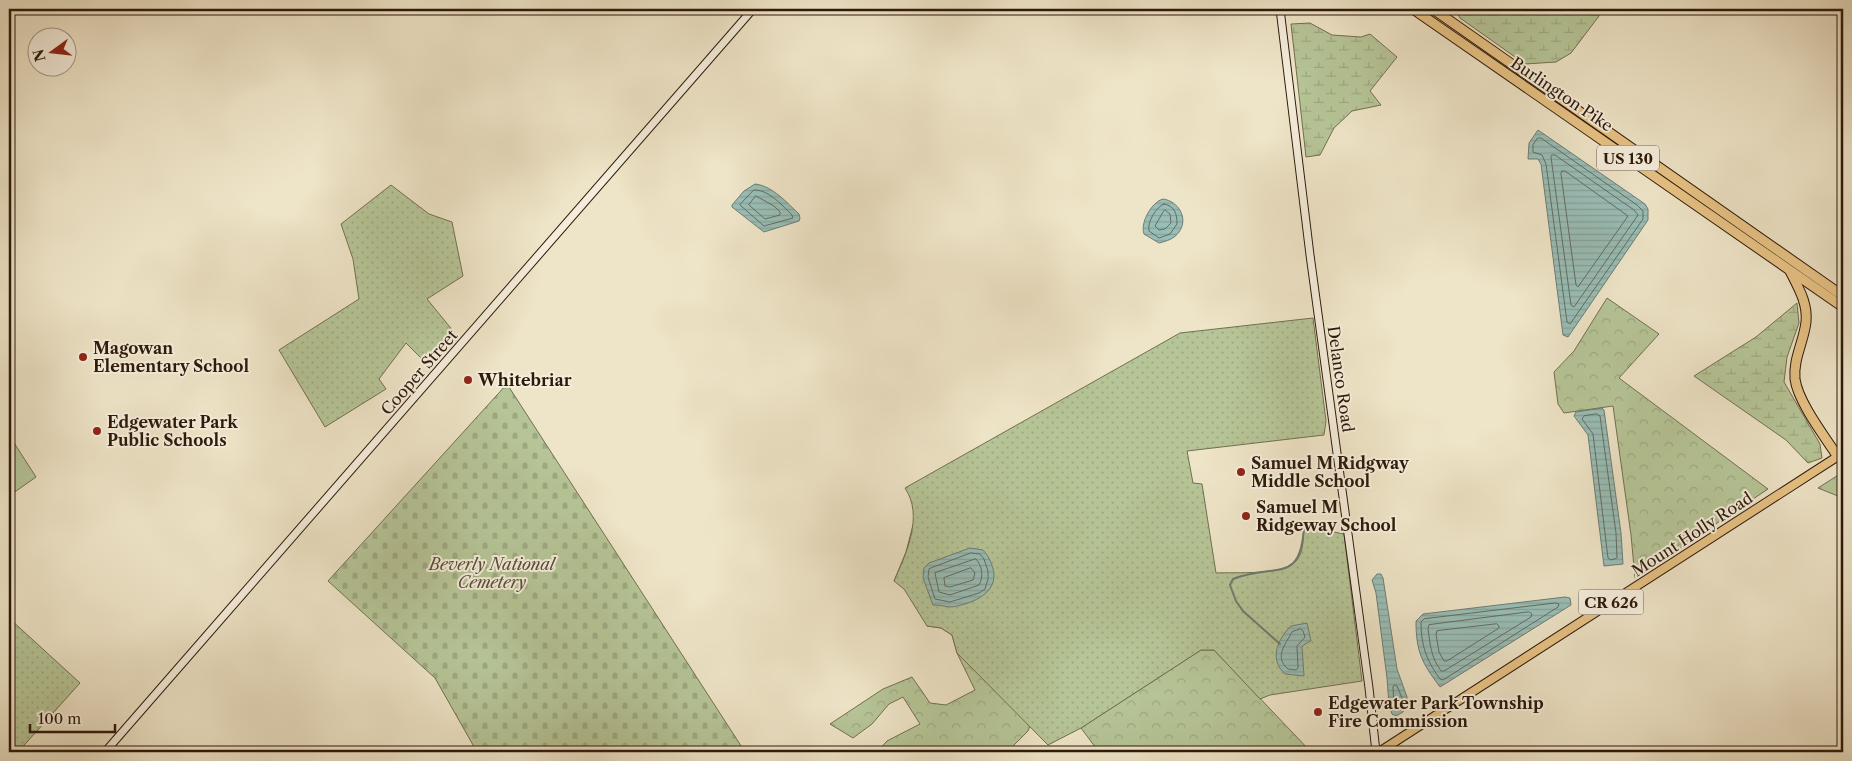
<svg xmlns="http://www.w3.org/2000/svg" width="1852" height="761" font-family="'Libre Caslon Text',serif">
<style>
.green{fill:#b6c597;stroke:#726f50}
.forest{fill:url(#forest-crowns);stroke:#726f50}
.wetland{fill:url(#wetland-marsh);stroke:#726f50}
.cemetery{fill:url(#cemetery-stones);stroke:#726f50}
.park{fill:url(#park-dots);stroke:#726f50}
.water{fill:url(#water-rules);stroke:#6e7c72}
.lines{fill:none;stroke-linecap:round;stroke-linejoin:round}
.shore{stroke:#636c60;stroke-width:1}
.stream{stroke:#6e7c72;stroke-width:2}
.secondary-casing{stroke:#2d190a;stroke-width:9}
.primary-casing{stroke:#2d190a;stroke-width:10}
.highway-casing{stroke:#2d190a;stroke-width:11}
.secondary{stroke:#f4eddb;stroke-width:7}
.primary{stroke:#e7c284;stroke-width:8}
.highway{stroke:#e7c284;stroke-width:9}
.poi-dot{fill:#8f2418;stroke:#f4eddb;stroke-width:2}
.labels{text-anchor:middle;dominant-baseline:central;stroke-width:4;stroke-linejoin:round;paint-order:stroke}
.shield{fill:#f4eddb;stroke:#695949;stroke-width:1}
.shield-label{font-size:15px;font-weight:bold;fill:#2d190a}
.street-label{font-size:16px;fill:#2d190a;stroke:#f4eddb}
.poi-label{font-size:16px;font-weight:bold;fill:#2d190a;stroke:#f4eddb;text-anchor:start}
.park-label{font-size:16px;font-style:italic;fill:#564d34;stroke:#f4eddb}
</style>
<defs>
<pattern id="forest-crowns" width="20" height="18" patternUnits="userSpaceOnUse" patternTransform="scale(1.25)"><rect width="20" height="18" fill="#b6c597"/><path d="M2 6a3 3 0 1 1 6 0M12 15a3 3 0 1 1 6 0" fill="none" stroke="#9da981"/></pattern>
<pattern id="wetland-marsh" width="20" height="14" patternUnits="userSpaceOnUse" patternTransform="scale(1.25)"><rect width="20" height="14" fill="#b6c597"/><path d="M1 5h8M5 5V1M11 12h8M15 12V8" fill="none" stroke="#9da981"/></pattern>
<pattern id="cemetery-stones" width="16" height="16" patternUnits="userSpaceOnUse" patternTransform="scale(1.25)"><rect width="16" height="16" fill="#b6c597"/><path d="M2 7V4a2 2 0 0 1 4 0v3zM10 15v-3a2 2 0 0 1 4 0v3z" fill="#9da981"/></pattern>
<pattern id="park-dots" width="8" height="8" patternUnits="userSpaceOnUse" patternTransform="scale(1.25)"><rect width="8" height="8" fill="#b6c597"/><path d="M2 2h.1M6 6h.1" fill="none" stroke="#9da981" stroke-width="1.8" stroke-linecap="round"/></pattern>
<pattern id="water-rules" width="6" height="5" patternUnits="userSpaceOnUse" patternTransform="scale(1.25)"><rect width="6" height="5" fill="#99beb7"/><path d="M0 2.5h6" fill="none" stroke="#84a39c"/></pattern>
</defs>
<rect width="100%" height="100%" fill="#eee4c7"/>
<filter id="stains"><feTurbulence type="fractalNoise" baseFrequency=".004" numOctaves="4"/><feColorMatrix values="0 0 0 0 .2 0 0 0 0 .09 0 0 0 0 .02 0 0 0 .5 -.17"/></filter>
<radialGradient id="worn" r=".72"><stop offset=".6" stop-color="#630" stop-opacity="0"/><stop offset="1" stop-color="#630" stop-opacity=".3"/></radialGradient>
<g class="green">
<polygon points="1284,9 1314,9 1311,14 1289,14"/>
<polygon points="9,435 36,477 9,496 9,434"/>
</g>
<g class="forest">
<polygon points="1607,298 1659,334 1619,378 1768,489 1635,578 1631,535 1613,406 1564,413 1558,404 1554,372 1574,351"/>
<polygon points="1843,472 1843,498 1818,488"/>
<polygon points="913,525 1032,721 1028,731 1008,751 1046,748 1046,752 877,752 887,741 920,724 903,697 889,704 872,724 853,738 830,724 883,689 912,677 930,703 946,705 975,690 957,653 952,635 941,628 927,626 918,579 894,581 906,552"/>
<polygon points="1201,650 1214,650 1311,752 1099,752 1081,728"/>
</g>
<g class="wetland">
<polygon points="1455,9 1596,9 1599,16 1571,53 1556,62 1525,64 1460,18"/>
<polygon points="1310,23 1332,35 1361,37 1370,34 1397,57 1370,91 1381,105 1352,111 1334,128 1320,155 1306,157 1291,24"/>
<polygon points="1797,303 1799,323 1787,357 1784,382 1820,444 1822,458 1808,463 1786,440 1694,376 1756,337"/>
</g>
<polygon class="cemetery" points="507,384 745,752 477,752 435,678 328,581"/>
<g class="park">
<polygon points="391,185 429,214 452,222 463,276 427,299 454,332 427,364 406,343 379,379 386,389 325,427 279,350 359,299 353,259 341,224"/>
<path d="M1313,318l13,103 -2,14 -137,16 6,32 9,1 14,89c19,-1 69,3 81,-13 7,-9 6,-23 7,-34l40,8 18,147 -92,14 -10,4 -46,-49h-13l-120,78 -33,17 -91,-92 -5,-18 -11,-7 -14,-2 -23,-37 -10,-8c12,-27 30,-65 11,-93l275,-155z"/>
<polygon points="10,619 80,683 18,752 9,752 9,620"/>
</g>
<g class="water">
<polygon points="1538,130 1645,204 1648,209 1648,220 1568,337 1563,335 1541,164 1538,159 1528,159 1529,143"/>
<path d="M755,184c18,2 32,19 44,30l1,4 -1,3 -35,11 -32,-25v-2l12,-14z"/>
<path d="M1163,199c15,2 26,19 16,33 -5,7 -12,9 -20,11l-15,-9c-4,-12 8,-32 19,-35z"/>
<polygon points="1602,408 1604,410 1621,533 1623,564 1604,566 1588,435 1574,416 1576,412"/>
<path d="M970,548l13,2c6,6 10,16 11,24 1,22 -25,30 -42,33 -5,0 -12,-2 -19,-2l-10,-27 1,-10 5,-5z"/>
<polygon points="1377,574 1381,574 1383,578 1397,669 1407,697 1407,705 1403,712 1396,716 1392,714 1389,705 1387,678 1376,593 1372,580"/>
<path d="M1565,597l5,1 1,7 -131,82c-18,-24 -24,-35 -24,-66l7,-7z"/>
<path d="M1307,623l4,18 -6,3 -3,3 2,29 -19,-2c-16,-15 -8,-34 6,-48z"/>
</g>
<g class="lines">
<g class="shore">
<polygon points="1538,138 1541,138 1637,205 1643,211 1643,219 1570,324 1567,322 1546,164 1542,155 1533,152 1533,145"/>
<polygon points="1552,155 1555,155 1634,210 1638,215 1574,307 1571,305 1551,157"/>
<polygon points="1562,171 1565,171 1628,216 1578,287 1576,285 1561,174"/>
<path d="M754,190c14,-1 29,16 38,25l1,3 -29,8 -24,-21z"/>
<polygon points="756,196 774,206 780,212 780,215 765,219 749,205"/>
<path d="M1164,204c11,2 13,10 13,20l-7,10 -11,4 -10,-7c-2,-9 7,-24 15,-27z"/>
<polygon points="1165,210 1170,214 1171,223 1165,229 1159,230 1155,226 1163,212"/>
<polygon points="1597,414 1600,416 1616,533 1617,558 1611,560 1608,558 1593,434 1582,419 1584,416"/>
<polygon points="971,553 980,554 984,559 988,571 988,579 985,589 979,593 950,602 935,599 928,577 929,569"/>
<path d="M976,559c6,7 8,17 3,26l-29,10 -11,-3 -4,-19z"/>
<polygon points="971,568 975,573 973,580 950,587 945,586 944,578"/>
<path d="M1556,603l3,1 -1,3 -115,73 -3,-1c-14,-19 -19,-34 -19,-57l3,-3z"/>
<path d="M1529,612l3,2 -1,3 -87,54h-3c-10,-14 -11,-26 -13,-43l1,-3z"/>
<polygon points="1497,624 1499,626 1499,628 1447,661 1444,661 1439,652 1436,634 1437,631"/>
<path d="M1301,629l2,2 2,6 -8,9 1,22 -2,2 -8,-1c-14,-12 -3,-24 4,-37z"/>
<polygon points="1395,685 1397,686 1402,698 1400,707 1397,709 1394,708 1393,687"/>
</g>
<path class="stream" d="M1280,644l-37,-33 -7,-10 -6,-16 3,-6c42,-17 68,7 71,-53"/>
<g class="secondary-casing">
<g id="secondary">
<polyline points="1280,9 1310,255 1369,688 1376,752"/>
<polyline points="105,752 753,9"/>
</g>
</g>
<g class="primary-casing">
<polyline id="primary" points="1379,752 1843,453"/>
</g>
<g class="highway-casing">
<g id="highway">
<polyline points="1413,9 1843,307"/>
<polyline points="1433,9 1843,296"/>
<path d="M1790,271c8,16 18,32 16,51 -2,19 -13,37 -11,57 3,23 30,58 43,78"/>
</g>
</g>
<use href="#secondary" class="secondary"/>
<use href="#primary" class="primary"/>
<use href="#highway" class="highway"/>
</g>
<g class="poi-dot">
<circle cx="83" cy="357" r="5"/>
<circle cx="468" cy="380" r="5"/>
<circle cx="97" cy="431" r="5"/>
<circle cx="1241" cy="472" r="5"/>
<circle cx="1246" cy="516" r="5"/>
<circle cx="1318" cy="712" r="5"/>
</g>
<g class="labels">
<g class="shield">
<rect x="1597" y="145.5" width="62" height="25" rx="4"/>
<rect x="1578.5" y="589.5" width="65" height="25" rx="4"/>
</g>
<g class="shield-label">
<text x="1628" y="158">US 130</text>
<text x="1611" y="602">CR 626</text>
</g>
<g class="street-label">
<text transform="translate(1562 94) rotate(34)">Burlington Pike</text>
<text transform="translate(419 372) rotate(-49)">Cooper Street</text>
<text transform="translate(1341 379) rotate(82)">Delanco Road</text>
<text transform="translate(1692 534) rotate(-33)">Mount Holly Road</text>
</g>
<g class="poi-label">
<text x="93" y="348">Magowan<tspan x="93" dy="18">Elementary School</tspan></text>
<text x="478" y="380">Whitebriar</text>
<text x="107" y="422">Edgewater Park<tspan x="107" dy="18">Public Schools</tspan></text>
<text x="1251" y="463">Samuel M Ridgway<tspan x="1251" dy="18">Middle School</tspan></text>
<text x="1256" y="507">Samuel M<tspan x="1256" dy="18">Ridgeway School</tspan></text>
<text x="1328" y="703">Edgewater Park Township<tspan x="1328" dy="18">Fire Commission</tspan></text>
</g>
<g class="park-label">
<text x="492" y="564">Beverly National<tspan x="492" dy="18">Cemetery</tspan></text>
</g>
</g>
<rect width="1852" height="761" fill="none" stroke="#eee4c7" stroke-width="30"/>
<rect x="10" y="10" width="1832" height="741" fill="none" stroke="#2d190a" stroke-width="2.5"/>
<rect x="15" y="15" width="1822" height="731" fill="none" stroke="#2d190a"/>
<g transform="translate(52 52) rotate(255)"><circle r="24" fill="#f4eddb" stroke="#a49887"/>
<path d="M0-4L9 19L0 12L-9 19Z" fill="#8f2418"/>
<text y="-8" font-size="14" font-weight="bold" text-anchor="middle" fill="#2d190a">N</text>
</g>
<path d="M30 724v8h85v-8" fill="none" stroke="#2d190a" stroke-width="2.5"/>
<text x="38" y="724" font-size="15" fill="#2d190a" stroke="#f4eddb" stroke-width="4" paint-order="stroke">100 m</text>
<rect width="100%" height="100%" filter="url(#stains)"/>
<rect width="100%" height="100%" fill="url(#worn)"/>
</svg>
